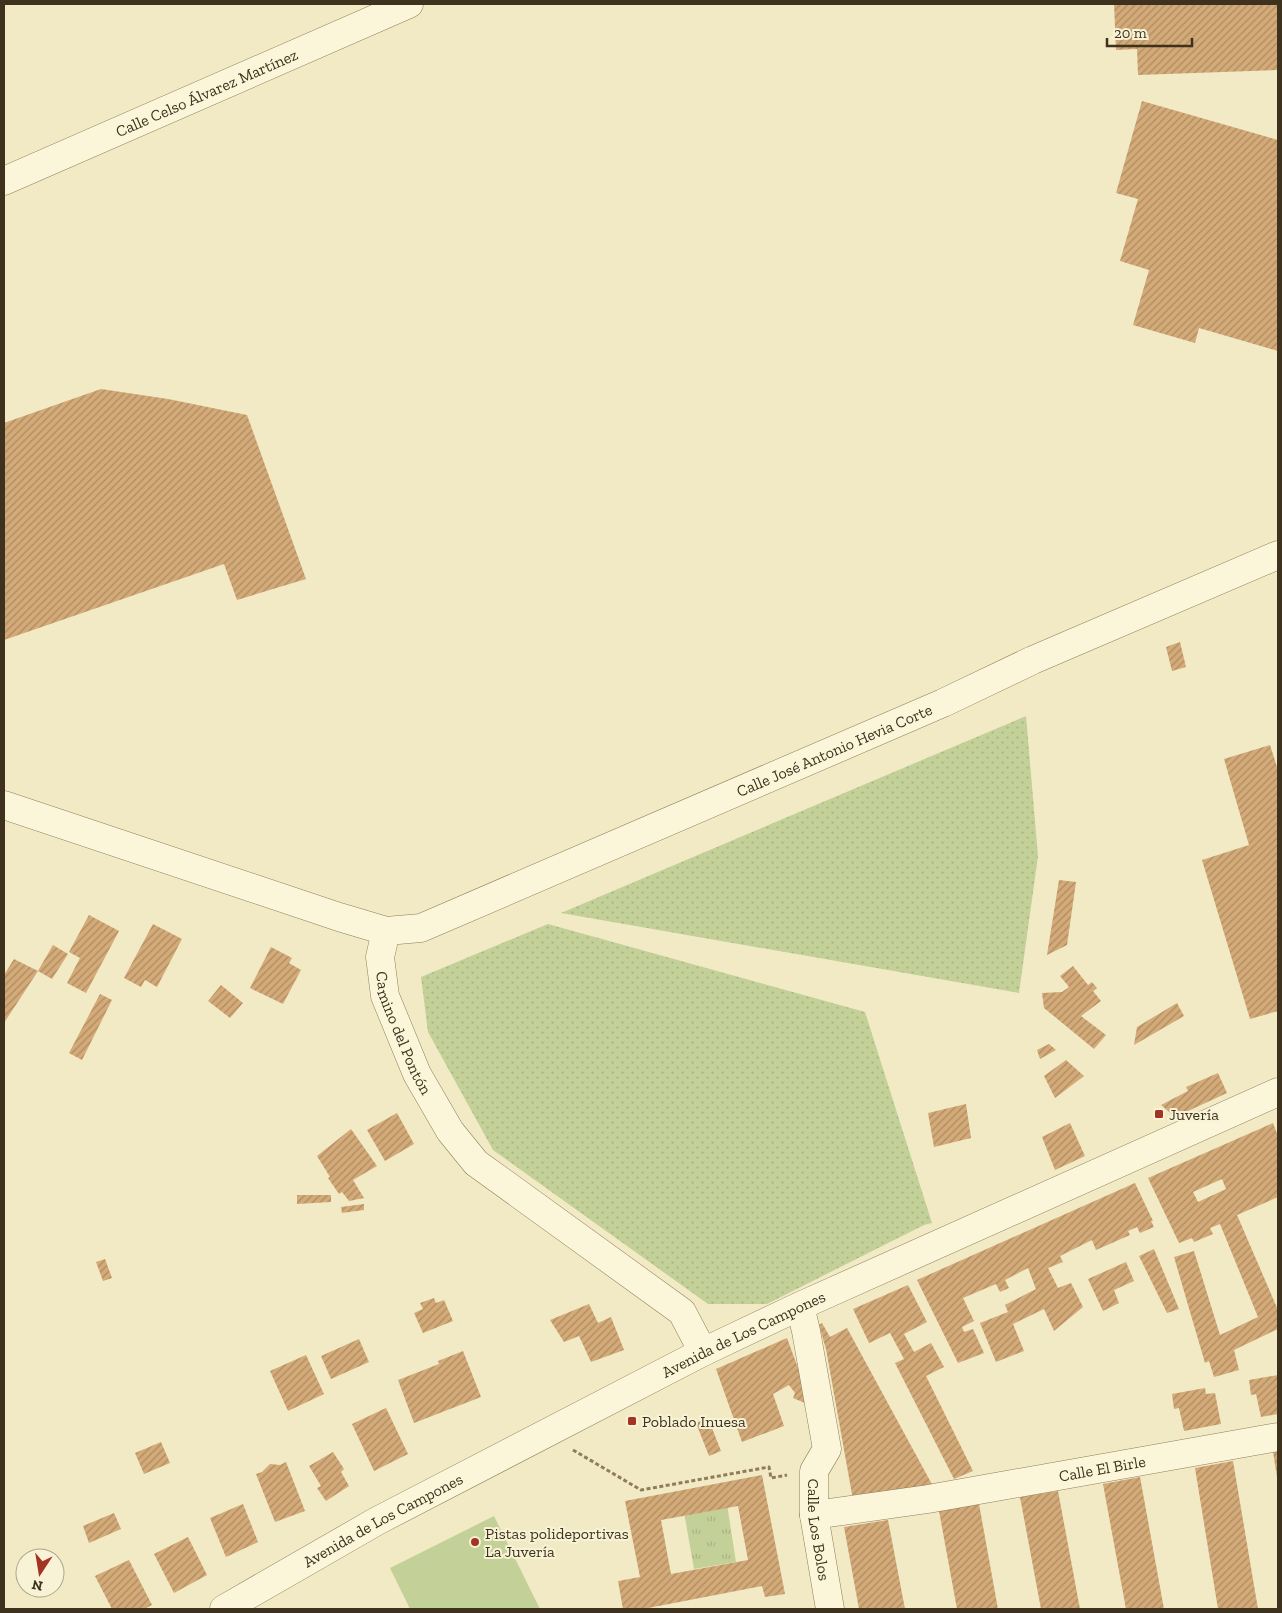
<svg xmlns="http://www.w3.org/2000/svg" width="1282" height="1613" font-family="'Zilla Slab',serif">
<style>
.grass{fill:url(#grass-dots)}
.park{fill:url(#park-tufts)}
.pitch{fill:#c3d198}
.building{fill:url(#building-hatch);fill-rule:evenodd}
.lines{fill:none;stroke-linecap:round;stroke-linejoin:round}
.minor-casing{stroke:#8f7d59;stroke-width:29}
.path{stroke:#8f7d59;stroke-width:3;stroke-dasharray:4 2.5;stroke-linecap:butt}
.minor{stroke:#fbf6da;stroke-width:28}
.poi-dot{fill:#a33424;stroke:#f8f3d6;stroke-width:2}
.labels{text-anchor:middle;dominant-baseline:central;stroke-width:4;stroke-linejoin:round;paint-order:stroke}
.street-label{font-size:16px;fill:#3e321e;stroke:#f8f3d6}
.poi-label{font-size:16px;fill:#3e321e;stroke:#f8f3d6;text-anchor:start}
</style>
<defs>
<pattern id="grass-dots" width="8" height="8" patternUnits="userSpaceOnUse" patternTransform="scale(1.25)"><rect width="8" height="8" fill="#c3d198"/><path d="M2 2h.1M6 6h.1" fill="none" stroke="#a9b483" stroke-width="1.8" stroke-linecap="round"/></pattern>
<pattern id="park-tufts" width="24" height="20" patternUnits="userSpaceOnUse" patternTransform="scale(1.25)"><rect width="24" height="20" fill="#c3d198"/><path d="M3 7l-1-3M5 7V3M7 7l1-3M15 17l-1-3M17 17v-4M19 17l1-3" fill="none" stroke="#a9b483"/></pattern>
<pattern id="building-hatch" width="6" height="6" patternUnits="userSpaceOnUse" patternTransform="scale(1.25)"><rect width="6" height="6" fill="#d3aa78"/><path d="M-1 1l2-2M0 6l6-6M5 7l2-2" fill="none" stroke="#ad8b62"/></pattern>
</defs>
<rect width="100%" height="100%" fill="#f2eac5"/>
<g class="grass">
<polygon points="1026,716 1038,856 1019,993 561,913"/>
<polygon points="548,924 865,1012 932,1223 924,1225 767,1304 708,1304 493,1150 428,1032 421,977"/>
</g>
<polygon class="park" points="727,1504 736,1562 694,1569 684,1512"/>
<polygon class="pitch" points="494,1516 540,1609 410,1609 390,1568"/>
<g class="building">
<polygon points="1114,4 1278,4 1278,70 1138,75 1137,49 1116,50"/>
<polygon points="1142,101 1278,140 1278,351 1199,328 1195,343 1133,325 1149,270 1120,261 1138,199 1116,193"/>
<polygon points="101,389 168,399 247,415 306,579 237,600 224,564 4,640 4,423"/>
<polygon points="1180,642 1186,667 1172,671 1166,647"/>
<polygon points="1270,745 1278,770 1278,1011 1250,1019 1202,860 1249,845 1224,759"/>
<polygon points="1059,880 1076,882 1067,945 1047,955"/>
<polygon points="89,915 119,931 86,993 67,983 80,958 69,952"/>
<polygon points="153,924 182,939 157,987 145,980 141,987 124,978"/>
<polygon points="53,945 68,954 52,979 38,971"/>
<polygon points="271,947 292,958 289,963 301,970 283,1004 250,988"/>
<polygon points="14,959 38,971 4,1023 4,975"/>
<polygon points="1073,966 1088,985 1092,982 1097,988 1093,991 1101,1001 1081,1016 1106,1035 1094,1049 1044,1008 1042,993 1062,992 1069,987 1060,976"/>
<polygon points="221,985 243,1003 230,1018 208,1001"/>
<polygon points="100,994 112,1000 82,1060 69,1053"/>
<polygon points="1177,1003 1184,1016 1134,1045 1137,1027"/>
<polygon points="1049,1044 1056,1050 1040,1059 1037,1050"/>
<polygon points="1066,1060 1084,1076 1055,1098 1044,1076"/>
<polygon points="1218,1073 1227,1093 1175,1117 1161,1105 1188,1091 1186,1087"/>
<polygon points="966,1104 971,1138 934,1147 928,1113"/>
<polygon points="397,1113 414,1144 385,1161 367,1130"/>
<polygon points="1070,1123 1085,1156 1055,1170 1042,1137"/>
<path d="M1273,1123l5,13v61l-41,18 41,95v19l-44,21 5,20 -25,7 -5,-16 -4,2 -31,-106 20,-6 26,84 38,-18 -38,-93 -10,4 3,6 -19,8 -2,-4 -13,5 -31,-65zM1222,1179l4,10 -28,13 -5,-10z"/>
<polygon points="351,1129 377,1166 353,1180 364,1198 349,1201 342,1192 339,1194 328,1178 330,1177 317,1156"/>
<polygon points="1135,1183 1153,1221 1151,1221 1154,1227 1140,1233 1137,1227 1128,1231 1130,1235 1096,1250 1092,1240 1060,1256 1063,1262 1048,1268 1058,1288 1071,1283 1083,1307 1054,1331 1044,1309 1013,1324 1024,1351 996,1362 980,1323 1008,1312 1005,1305 1036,1289 1028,1268 1005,1280 1009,1288 1000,1292 996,1284 963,1298 974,1321 962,1327 964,1332 973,1329 984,1353 958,1363 917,1280"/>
<polygon points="297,1195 331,1195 331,1202 297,1204"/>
<polygon points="364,1204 364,1210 342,1213 341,1207"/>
<polygon points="1154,1249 1179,1309 1167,1313 1139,1256"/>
<polygon points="105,1259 112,1278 103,1281 96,1262"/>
<polygon points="1126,1262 1134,1281 1114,1290 1119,1303 1103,1311 1088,1279"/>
<polygon points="908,1285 927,1322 904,1334 914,1352 931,1343 944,1367 926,1376 973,1471 954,1479 895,1363 904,1359 890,1333 869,1343 853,1309"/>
<polygon points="434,1298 436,1303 444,1300 453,1321 423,1333 414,1313 423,1309 420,1303"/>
<polygon points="589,1304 598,1323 611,1317 624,1350 591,1362 579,1336 564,1342 550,1320"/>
<polygon points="822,1323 830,1337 847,1328 934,1488 853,1500 826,1349 819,1325"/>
<polygon points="787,1338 812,1406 793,1398 795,1393 789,1385 773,1394 784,1426 742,1442 716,1369"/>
<polygon points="359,1339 369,1362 331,1379 321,1356"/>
<polygon points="463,1351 481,1397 414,1423 398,1380 439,1364 438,1361"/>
<polygon points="306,1355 324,1394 288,1411 270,1371"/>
<polygon points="1278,1375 1278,1414 1261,1417 1256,1394 1251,1395 1249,1380"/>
<polygon points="1205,1388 1206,1394 1215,1393 1221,1424 1184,1431 1179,1408 1174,1409 1172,1394"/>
<polygon points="386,1408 408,1454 374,1471 352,1424"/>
<polygon points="708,1418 721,1451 709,1456 696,1423"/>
<polygon points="161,1442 170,1463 144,1474 135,1453"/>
<polygon points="1278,1451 1278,1477 1277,1477 1273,1452"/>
<polygon points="333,1452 344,1469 341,1472 349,1486 326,1501 317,1488 321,1486 309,1466"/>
<polygon points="1233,1461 1258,1609 1218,1609 1195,1468"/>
<polygon points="286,1462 305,1511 275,1522 256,1474 262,1472 270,1464 280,1465"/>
<path d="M762,1475l23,119 -20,3 -3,-11 -119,23h-20l-5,-28 22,-4 -15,-76zM738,1506l10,54 -77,14 -10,-54z"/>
<polygon points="1140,1477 1164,1609 1126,1609 1103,1484"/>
<polygon points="1058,1491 1080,1609 1041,1609 1020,1497"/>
<polygon points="243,1504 258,1542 226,1557 210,1518"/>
<polygon points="979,1504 998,1609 957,1609 939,1511"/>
<polygon points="114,1513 121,1529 89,1543 83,1526"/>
<polygon points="888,1520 905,1609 859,1609 844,1527"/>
<polygon points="188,1537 207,1575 174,1593 154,1554"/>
<polygon points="129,1560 152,1605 144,1609 112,1609 95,1576"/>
</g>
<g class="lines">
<g class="minor-casing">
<g id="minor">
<path id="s1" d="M4,181l405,-177"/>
<path id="s2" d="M4,805l335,112 47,14 -6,26 5,39 32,78 33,57 26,32 206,149 21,40"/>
<path id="s3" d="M386,931l35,-3 522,-225 90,-43 245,-105"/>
<path id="s4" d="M800,1306l6,25 21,118 -13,22v44l16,94"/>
<path id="s5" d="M814,1515l114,-16 350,-62"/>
<path id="s6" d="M224,1609l153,-88 326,-169 97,-46 478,-214"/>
</g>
</g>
<polyline class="path" points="573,1450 641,1490 769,1467 771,1478 787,1475"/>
<use href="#minor" class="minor"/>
</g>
<g class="poi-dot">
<rect x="1154" y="1109" width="10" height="10" rx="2.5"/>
<rect x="627" y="1416" width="10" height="10" rx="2.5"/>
<circle cx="475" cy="1542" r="5"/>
</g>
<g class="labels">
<g class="street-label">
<text stroke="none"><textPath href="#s1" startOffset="221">Calle Celso Álvarez Martínez</textPath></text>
<text stroke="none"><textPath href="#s3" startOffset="485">Calle José Antonio Hevia Corte</textPath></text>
<text stroke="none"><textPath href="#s2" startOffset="509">Camino del Pontón</textPath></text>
<text stroke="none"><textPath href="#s6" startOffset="588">Avenida de Los Campones</textPath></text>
<text stroke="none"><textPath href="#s5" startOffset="292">Calle El Birle</textPath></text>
<text stroke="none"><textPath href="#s6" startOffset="182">Avenida de Los Campones</textPath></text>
<text stroke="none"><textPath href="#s4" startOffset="230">Calle Los Bolos</textPath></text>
</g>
<g class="poi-label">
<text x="1169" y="1114">Juvería</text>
<text x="642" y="1421">Poblado Inuesa</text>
<text x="485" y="1533">Pistas polideportivas<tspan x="485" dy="18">La Juvería</tspan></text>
</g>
</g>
<rect width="1282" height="1613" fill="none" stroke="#3e321e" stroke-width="10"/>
<g transform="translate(40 1573) rotate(192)"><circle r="24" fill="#f8f3d6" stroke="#aea68c"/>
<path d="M0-4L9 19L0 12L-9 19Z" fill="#a33424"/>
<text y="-8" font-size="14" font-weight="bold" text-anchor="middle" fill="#3e321e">N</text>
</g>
<path d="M1107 38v8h85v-8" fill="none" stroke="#3e321e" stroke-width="2.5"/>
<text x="1114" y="38" font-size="15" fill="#3e321e" stroke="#f8f3d6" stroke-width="4" paint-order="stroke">20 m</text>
</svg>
